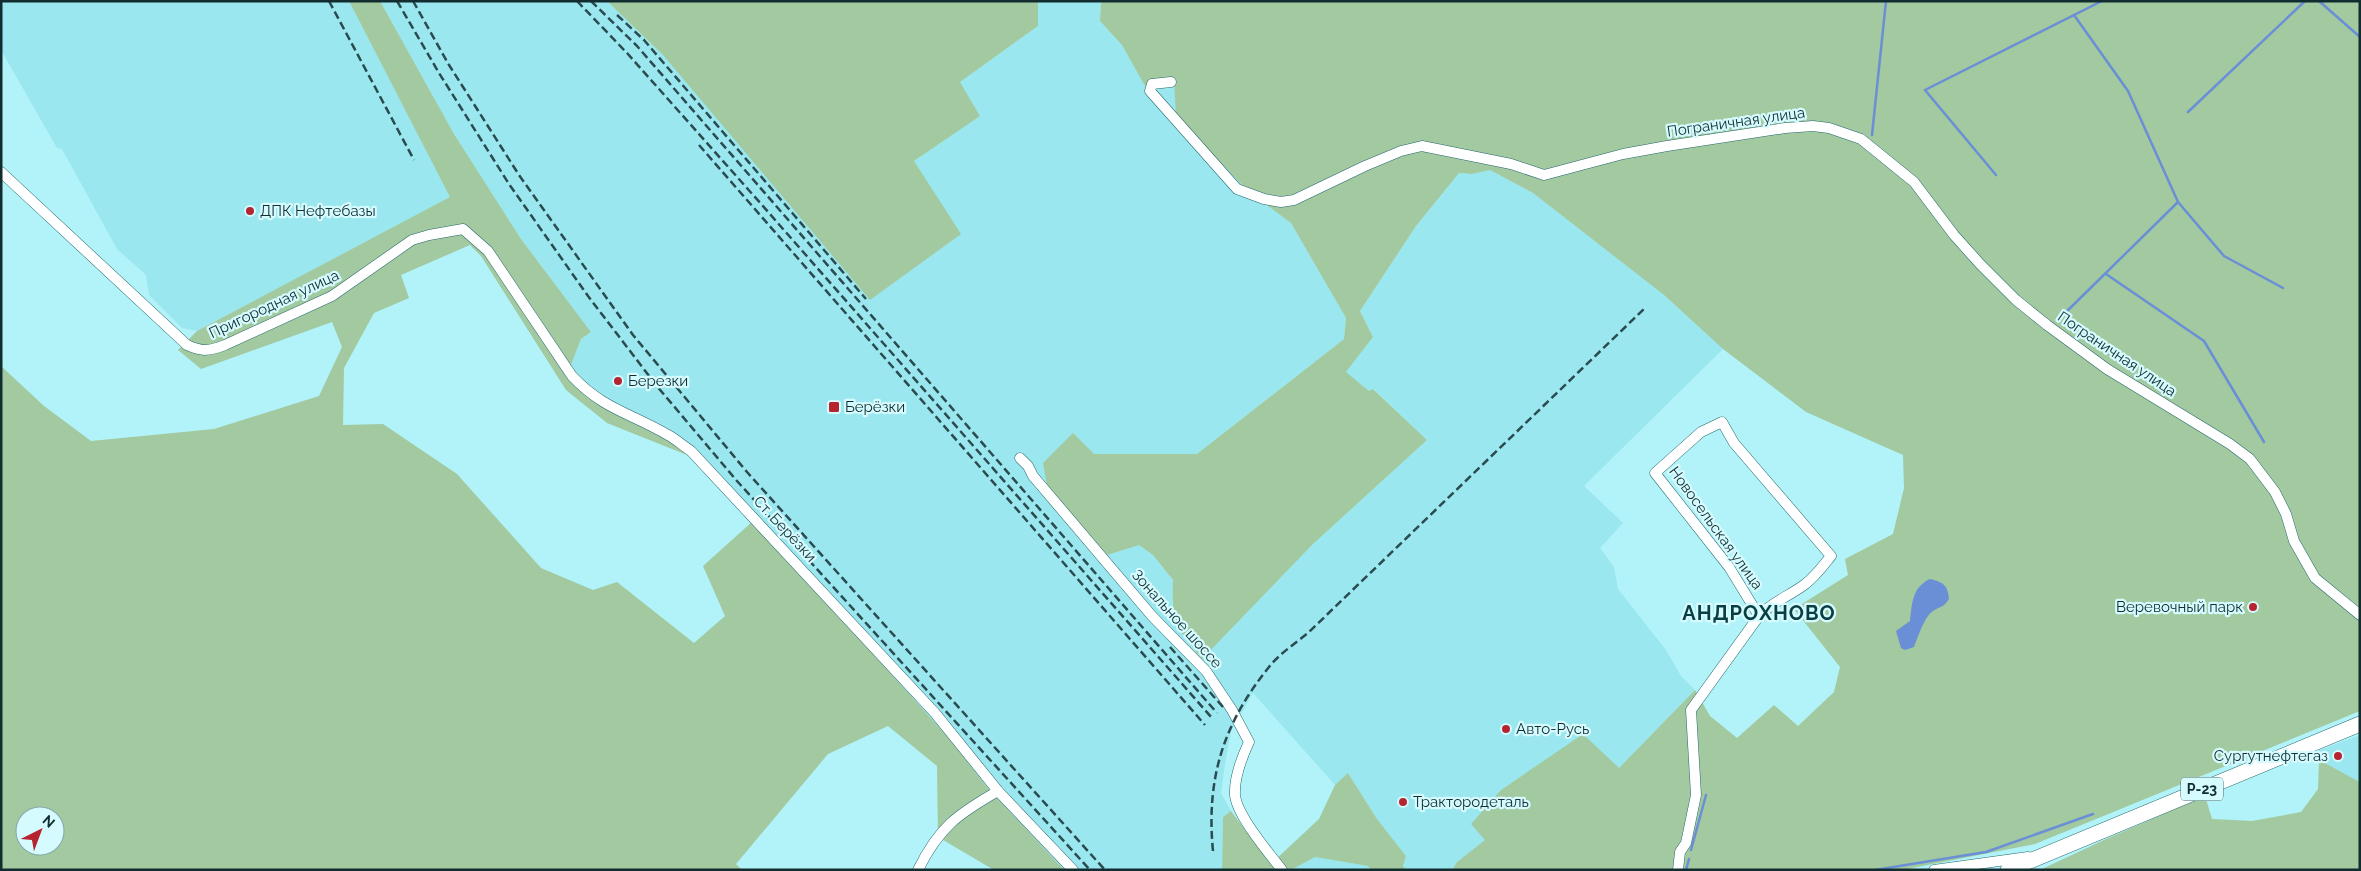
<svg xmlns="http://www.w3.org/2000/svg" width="2361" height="871" font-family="Raleway,sans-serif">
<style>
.built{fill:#9be7ef}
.green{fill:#a2c99f;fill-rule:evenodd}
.water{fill:#6a8fd7}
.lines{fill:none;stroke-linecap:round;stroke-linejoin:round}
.stream{stroke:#6a8fd7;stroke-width:2.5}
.minor-casing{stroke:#24676d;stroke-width:11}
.highway-casing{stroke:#24676d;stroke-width:16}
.minor{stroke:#fff;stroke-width:10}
.highway{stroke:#fff;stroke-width:15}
.rail{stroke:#2a4b4f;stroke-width:2.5;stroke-dasharray:8 4;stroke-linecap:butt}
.poi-dot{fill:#b5242f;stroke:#d5fbff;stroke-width:2}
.labels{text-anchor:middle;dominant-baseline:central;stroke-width:4.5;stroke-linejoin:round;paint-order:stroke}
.shield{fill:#d5fbff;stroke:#4c6b6e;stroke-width:1}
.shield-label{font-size:14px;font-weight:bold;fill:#122d30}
.street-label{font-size:15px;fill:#122d30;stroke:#d5fbff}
.poi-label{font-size:15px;fill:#122d30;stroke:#d5fbff;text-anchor:start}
.district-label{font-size:20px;font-weight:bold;letter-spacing:1px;fill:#093f43;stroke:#d5fbff}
</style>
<rect width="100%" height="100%" fill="#b1f3f9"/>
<g class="built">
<polygon points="1,1 349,1 451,197 197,331 182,328 149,295 146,275 117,249 62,149 57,148 1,50"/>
<polygon points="380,1 607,1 663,55 914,161 980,116 960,82 1038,26 1037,2 1101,1 1100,21 1122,45 1145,85 1174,79 1249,192 1291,223 1346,318 1344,339 1197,454 1094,454 1139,545 1153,555 1173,580 1172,604 1202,658 1313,544 1427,440 1374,389 1369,391 1346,372 1373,337 1360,311 1416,226 1459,173 1472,174 1490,170 1533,193 1664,295 1723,349 1584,486 1623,523 1600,548 1614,567 1618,589 1666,650 1681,676 1695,690 1619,768 1530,771 1501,790 1486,840 1457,862 1452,870 1406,870 1403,866 1406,856 1377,819 1348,773 1335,785 1253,693 1231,731 1225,764 1221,793 1231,811 1223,817 1222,870 1064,870 987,787 947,736 692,457 667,438 614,413 594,400 567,375 581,339 591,332 521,239 454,134"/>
<polygon points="2360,735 2360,782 2319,760 2315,752"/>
<polygon points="1315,857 1368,866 1371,870 1291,870"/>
</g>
<g class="green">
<path d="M349,1h31l74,133 67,105 70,93 -10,7 -14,36 27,25 20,13 53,24 25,20 -85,-34 -41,-33 -85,-134 -11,-11 -69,30 8,23 -35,15 -30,55 -1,57 40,-1 74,50 84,94 52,22 24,-8 77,61 31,-27 -22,-50 50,-45 194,215 40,51 77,83h-70l-56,-33 -1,-71 -49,-40 -60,28 -92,110 6,6h-741v-504l43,40 47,35 123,-12 105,-33 23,-49 -10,-25 -131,47 -23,-19 19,-19 253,-134zM25,816h30v30h-30z"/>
<polygon points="607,1 1038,1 1038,26 960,82 980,116 914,161 961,234 870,300 663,55"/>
<path d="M1101,1h1259v710l-325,133 -133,26h-450l5,-8 28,-22 -14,-16 30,-34 82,-56 36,34 76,-78 15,26 27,22 37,-33 24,21 36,-34 6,-25 -46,-58 54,-34 -3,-16 48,-25 11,-46 -1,-33 -97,-43 -83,-63 -59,-54 -131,-102 -43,-23 -18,4 -13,-1 -43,53 -56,85 13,26 -27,35 23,19 4,-2 54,51 -114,104 -111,115c-26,-32 -31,-37 -29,-79l-20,-25 -14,-10 -32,10 -60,-69 -4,-23 30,-30 21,21h103l147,-115 2,-21 -55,-95 -42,-31 -73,-76 -2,-37 -29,7 -23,-41 -22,-24z"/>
<polygon points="2319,760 2360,782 2360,870 2040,870 2106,839 2205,796 2212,819 2252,821 2301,812 2318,789"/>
<polygon points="1348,773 1377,819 1406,856 1403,866 1406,870 1371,870 1368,866 1315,857 1291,870 1222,870 1223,817 1231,811 1252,839 1274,861 1319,819 1335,785"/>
</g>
<path class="water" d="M1930,579c13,3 18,6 19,20 -7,10 -7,6 -16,12 -9,6 -15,26 -19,36l-9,3 -4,-2 -5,-17 14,-10c2,-17 2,-34 20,-42z"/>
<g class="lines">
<g class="stream">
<polyline points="2319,1 2360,37"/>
<polyline points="2074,15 2128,91 2178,202 2224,256 2283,288"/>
<polyline points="2188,112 2305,1"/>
<polyline points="1872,135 1886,1"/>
<polyline points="1996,175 1925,90 2102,1"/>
<polyline points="2106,274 2204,341 2264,442"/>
<polyline points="2060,318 2178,202"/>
<polyline points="1691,850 1706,795"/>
<polyline points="1686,870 1689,859"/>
<polyline points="1875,870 1986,852 2093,814"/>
</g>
<g class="minor-casing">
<g id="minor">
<polyline points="1171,82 1152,84 1150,91 1237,189 1264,199 1281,202 1294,200 1365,166 1401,151 1422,146 1511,164 1544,175 1623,154 1667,146 1785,128 1813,126 1829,128 1861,139 1914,182 1954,235 1980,264 2016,300 2047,325 2107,369 2230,444 2250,459 2275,492 2286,514 2294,541 2315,578 2360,615"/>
<path d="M1,172l186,173c15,7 23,6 38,0l107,-49 80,-56 17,-5 34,-6 25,22 84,125c32,34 59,37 96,59 8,4 15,11 23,16l244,262 63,78 75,79"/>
<path d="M1020,458l8,8 5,10 119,140 54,55 26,39 17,32c-7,15 -15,36 -14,53 2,21 34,58 47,75"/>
<path d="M918,870c21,-43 40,-56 80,-79"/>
<path d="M1678,870l2,-18 6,-9 10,-48 -5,-85 68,-94c13,-14 30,-20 45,-31 11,-8 19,-19 27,-29l-97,-113 -12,-21 -21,10 -46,41 74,94 30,49"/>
<polyline points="1934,870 2028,857"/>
</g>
</g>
<g class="highway-casing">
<polyline id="highway" points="2008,870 2360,724"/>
</g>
<use href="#minor" class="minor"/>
<use href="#highway" class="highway"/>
<g class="rail">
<polyline points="329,1 414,160"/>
<polyline points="397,1 439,73 509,184 588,296 656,385 737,481 1090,870"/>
<polyline points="413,1 449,65 519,175 633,335 747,472 1105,870"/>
<polyline points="577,1 627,53 762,205 1212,718"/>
<polyline points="591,1 637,46 1217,713"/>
<polyline points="617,15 644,40 866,299"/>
<polyline points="699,145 1205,725"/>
<polyline points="1170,647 1223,707"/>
<path d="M1213,851c-7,-72 10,-127 56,-184 10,-13 27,-24 40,-35l337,-325"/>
</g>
</g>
<g class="poi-dot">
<circle cx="250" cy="211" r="5"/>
<circle cx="618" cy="381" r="5"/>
<rect x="828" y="401" width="12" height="12" rx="2.5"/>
<circle cx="2253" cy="607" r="5"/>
<circle cx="1506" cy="729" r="5"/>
<circle cx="2338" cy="756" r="5"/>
<circle cx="1403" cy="802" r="5"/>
</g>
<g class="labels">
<rect class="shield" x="2181" y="777.5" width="42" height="23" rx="4"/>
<g class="shield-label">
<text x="2202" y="789">Р-23</text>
</g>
<g class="street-label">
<text transform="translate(1736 122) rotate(-8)">Пограничная улица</text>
<text transform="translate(274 304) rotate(-25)">Пригородная улица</text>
<text transform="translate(2117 354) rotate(34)">Пограничная улица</text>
<text transform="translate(1716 528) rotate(54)">Новосельская улица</text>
<text transform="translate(785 529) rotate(47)">Ст. Берёзки</text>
<text transform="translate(1177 619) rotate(48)">Зональное шоссе</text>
</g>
<g class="poi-label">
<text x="260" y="211">ДПК Нефтебазы</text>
<text x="628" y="381">Березки</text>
<text x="845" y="407">Берёзки</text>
<text x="2243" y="607" text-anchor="end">Веревочный парк</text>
<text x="1516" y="729">Авто-Русь</text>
<text x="2328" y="756" text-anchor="end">Сургутнефтегаз</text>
<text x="1413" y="802">Трактородеталь</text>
</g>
<g class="district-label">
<text x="1759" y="613">АНДРОХНОВО</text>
</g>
</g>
<rect width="2361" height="871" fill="none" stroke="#122d30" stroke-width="5"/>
<g transform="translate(40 831) rotate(42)"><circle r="24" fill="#d5fbff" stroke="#87a9ac"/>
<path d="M0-4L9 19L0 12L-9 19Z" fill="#b5242f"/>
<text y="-8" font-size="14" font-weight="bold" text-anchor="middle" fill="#122d30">N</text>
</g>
</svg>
